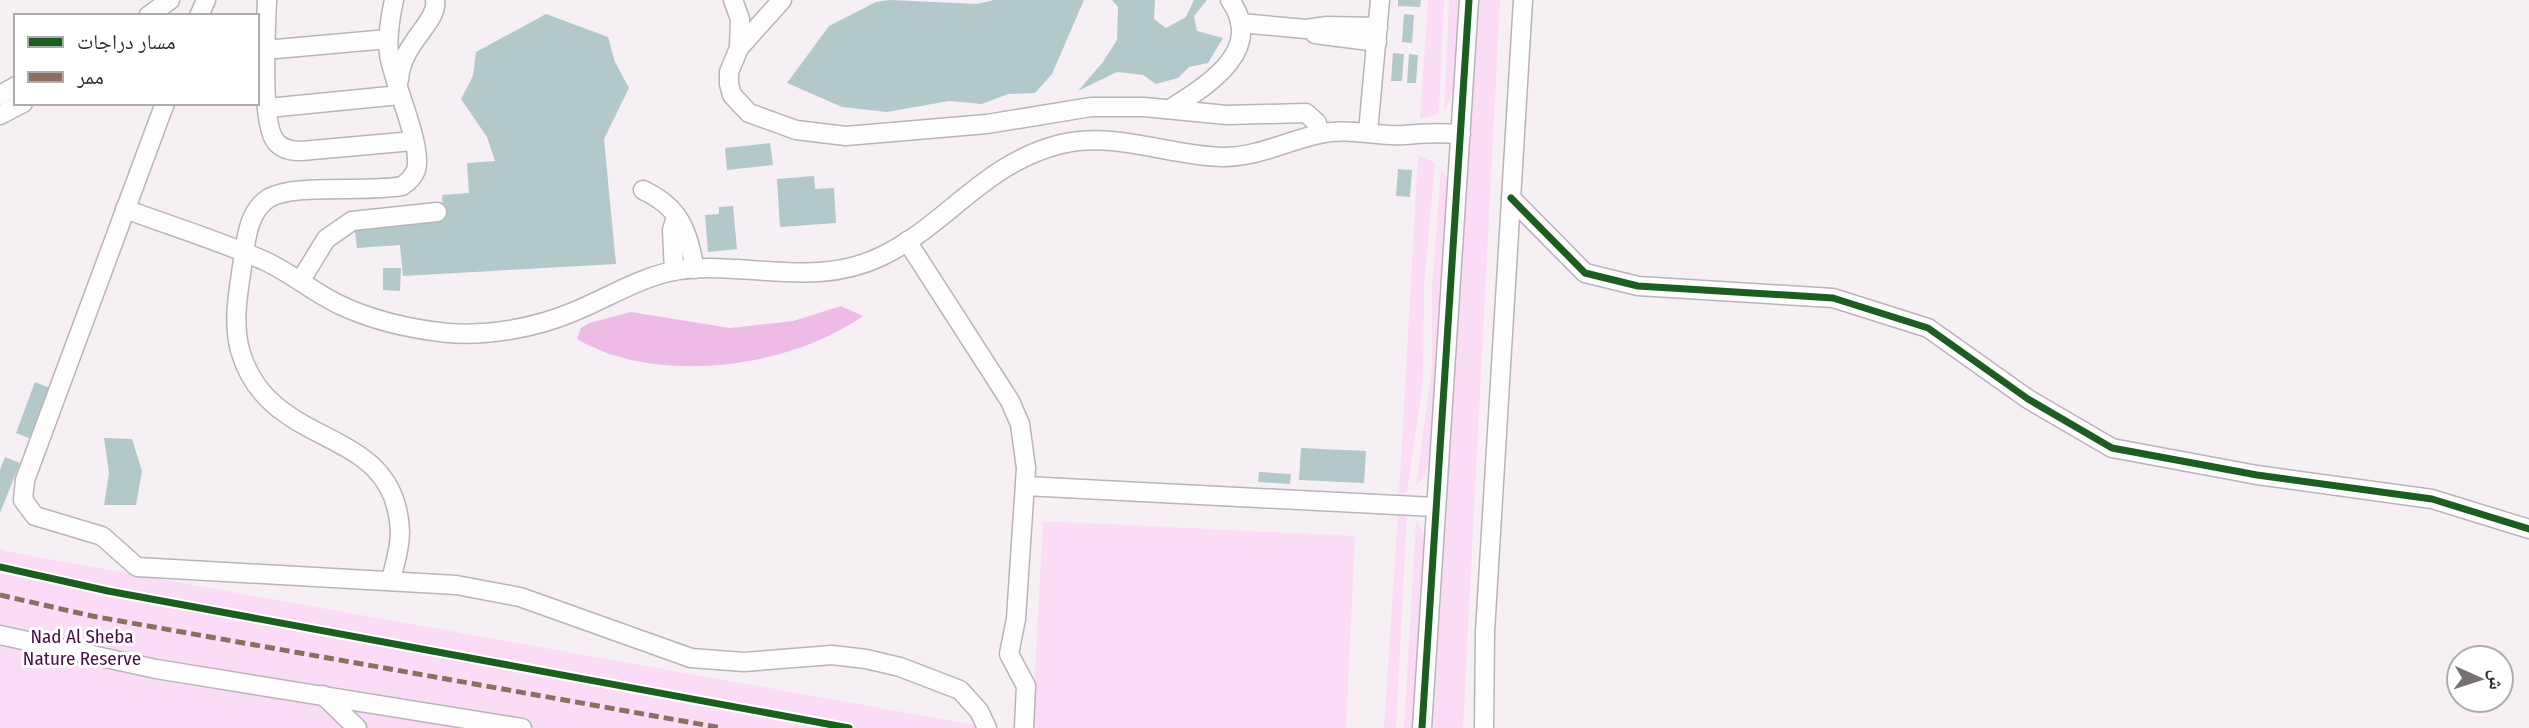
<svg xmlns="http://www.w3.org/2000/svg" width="2529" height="728" font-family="'Fira Sans Condensed','Noto Naskh Arabic',sans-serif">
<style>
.green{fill:#fbdcf6}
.water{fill:#eebbe6}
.building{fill:#b3c8c9}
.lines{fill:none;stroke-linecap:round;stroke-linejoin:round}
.minor-casing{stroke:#b9b4b8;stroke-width:21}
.minor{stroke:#fefdfe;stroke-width:18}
.quiet{stroke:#8d6e63;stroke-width:5;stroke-dasharray:10 5;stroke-linecap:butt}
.cycleway-casing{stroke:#fff;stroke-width:11}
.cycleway{stroke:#1b5e20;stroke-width:7}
.labels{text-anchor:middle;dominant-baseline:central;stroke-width:6;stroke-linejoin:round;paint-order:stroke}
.park-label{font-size:19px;fill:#4a0d45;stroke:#fff}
</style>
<rect width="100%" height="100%" fill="#f6f0f5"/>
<g class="green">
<polygon points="1428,0 1444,0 1439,114 1420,119"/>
<polygon points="1449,0 1459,0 1454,90 1444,111"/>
<polygon points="1477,0 1500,0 1463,728 1433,728"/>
<polygon points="1418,155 1435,163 1424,288 1423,381 1407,492 1399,494"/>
<polygon points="1441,169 1448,179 1430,460 1425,476 1416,486 1432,367 1432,288"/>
<polygon points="1398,514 1407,515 1396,728 1384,728"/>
<polygon points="1416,520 1426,537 1415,728 1404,728"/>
<polygon points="1043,521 1355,536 1346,728 1032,728"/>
<polygon points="0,549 15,553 992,728 0,728"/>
</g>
<path class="water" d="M841,306l22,10c-73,52 -207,70 -286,23l4,-11 8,-5 42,-11 99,16 63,-7z"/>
<g class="building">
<polygon points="890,0 977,4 994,0 1084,0 1052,74 1035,93 1008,94 982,104 949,101 887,112 842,107 787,83 829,26 876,2"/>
<polygon points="1112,0 1155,0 1154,19 1166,28 1186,17 1194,0 1207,0 1194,16 1197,31 1223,38 1208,63 1189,67 1178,78 1156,84 1143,75 1117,72 1078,91 1103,62 1117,40 1118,7"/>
<polygon points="1398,0 1421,0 1420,7 1398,6"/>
<polygon points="546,14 608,37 615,62 629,88 604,139 616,264 403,276 400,245 357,248 354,224 443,216 442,195 469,193 467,163 495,161 487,137 461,99 473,76 476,52"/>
<polygon points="1404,14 1414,15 1412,43 1402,42"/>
<polygon points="1393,53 1404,54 1402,81 1391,81"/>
<polygon points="1409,54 1418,55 1416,83 1407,83"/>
<polygon points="770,143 773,165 727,170 725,148"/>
<polygon points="1398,169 1412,170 1410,197 1396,196"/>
<polygon points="814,176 815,189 834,188 836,223 780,227 777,179"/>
<polygon points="733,206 737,249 708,252 705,215 719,214 719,207"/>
<polygon points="383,268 401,268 400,291 383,290"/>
<polygon points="35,382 50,388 31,439 16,433"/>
<polygon points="104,438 132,439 142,471 136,505 104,505 109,473"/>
<polygon points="1301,448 1366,451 1364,483 1299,480"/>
<polygon points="5,457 20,463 0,513 0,470"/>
<polygon points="1259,472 1291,474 1290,484 1258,482"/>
</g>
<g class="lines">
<g class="minor-casing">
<g id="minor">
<path d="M267,0c-1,27 -7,124 9,142 7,8 16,9 25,9l112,-10"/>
<polyline points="733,0 740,19 739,48"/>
<polyline points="782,0 739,48 729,72 729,84 732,95 749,113 796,130 846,136 987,124 1091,107 1144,107 1227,115 1306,113 1317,123 1319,134"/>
<polyline points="148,16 170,0"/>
<polyline points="199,16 206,0"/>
<polyline points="1240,23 1306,29 1327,26 1378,27"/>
<polyline points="1315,34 1377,42"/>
<polyline points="265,50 388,39"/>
<path d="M399,80c2,-37 40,-58 36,-80"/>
<polyline points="0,95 16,86"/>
<polyline points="165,103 25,480 23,500 35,516 102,536 137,567 456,585 520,597 691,658 744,662 832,655 866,659 900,667 960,690 979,711 987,728"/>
<polyline points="268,108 400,95"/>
<path d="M1170,109c36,-23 96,-58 60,-109"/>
<polyline points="0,115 23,103"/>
<polyline points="1368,132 1380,0"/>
<path d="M643,190c38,18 44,40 52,79"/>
<polyline points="1511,198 1585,273 1638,286 1833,298 1928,328 2028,399 2112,448 2257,475 2432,499 2529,529"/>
<path d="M125,209c46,17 95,32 140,52 26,12 48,31 73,43 35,17 72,25 110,29 41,3 87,-5 125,-21 35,-14 68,-36 106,-42 69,-9 136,19 203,-14 66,-32 102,-93 179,-112 57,-13 107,12 162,13 35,0 64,-16 96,-23 29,-7 57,3 85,1 19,-2 38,-2 57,-1"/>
<polyline points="907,241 1010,401 1020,424 1026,468 1016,619 1009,654 1026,686 1024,726"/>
<polyline points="674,271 672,230 676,217"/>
<polyline points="301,280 326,239 352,221 437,212"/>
<polyline points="1025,486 1435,507"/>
<path d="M391,579c4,-14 9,-32 9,-47 -4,-111 -131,-78 -160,-182 -8,-30 -1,-61 3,-90 3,-22 6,-50 26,-62 27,-15 98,-5 133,-12 6,-4 11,-8 14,-16 7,-25 -23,-87 -27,-116 -2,-18 1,-36 5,-54"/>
<polyline points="0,635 156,669 522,728"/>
<polyline points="323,695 357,728"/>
<polyline points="1422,728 1469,0"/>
<polyline points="1484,728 1485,632 1523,0"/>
</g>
</g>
<use href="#minor" class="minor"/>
<polyline class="quiet" points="0,595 92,616 722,728"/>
<g class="cycleway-casing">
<g id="cycleway">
<polyline points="1511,198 1585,273 1638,286 1833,298 1928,328 2028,399 2112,448 2257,475 2432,499 2529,529"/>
<polyline points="0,567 108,591 849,728"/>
<polyline points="1422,728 1469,0"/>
</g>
</g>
<use href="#cycleway" class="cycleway"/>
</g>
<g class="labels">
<g class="park-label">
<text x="82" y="636">Nad Al Sheba<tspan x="82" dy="22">Nature Reserve</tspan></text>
</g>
</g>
<rect x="14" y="14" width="245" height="91" fill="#ffffff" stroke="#adabac" stroke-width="2"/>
<rect x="28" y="37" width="35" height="10" fill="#1b5e20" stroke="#adabac" stroke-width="2"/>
<text x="77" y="49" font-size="21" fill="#312c30">مسار دراجات</text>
<rect x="28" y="72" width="35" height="10" fill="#8d6e63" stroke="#adabac" stroke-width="2"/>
<text x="77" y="84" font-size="21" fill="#312c30">ممر</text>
<g transform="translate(2480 679) rotate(93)"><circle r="33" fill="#ffffff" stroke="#adabac" stroke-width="2"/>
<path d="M0-5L12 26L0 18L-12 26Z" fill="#767175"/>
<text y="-10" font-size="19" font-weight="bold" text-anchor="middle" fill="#312c30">ش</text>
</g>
</svg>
